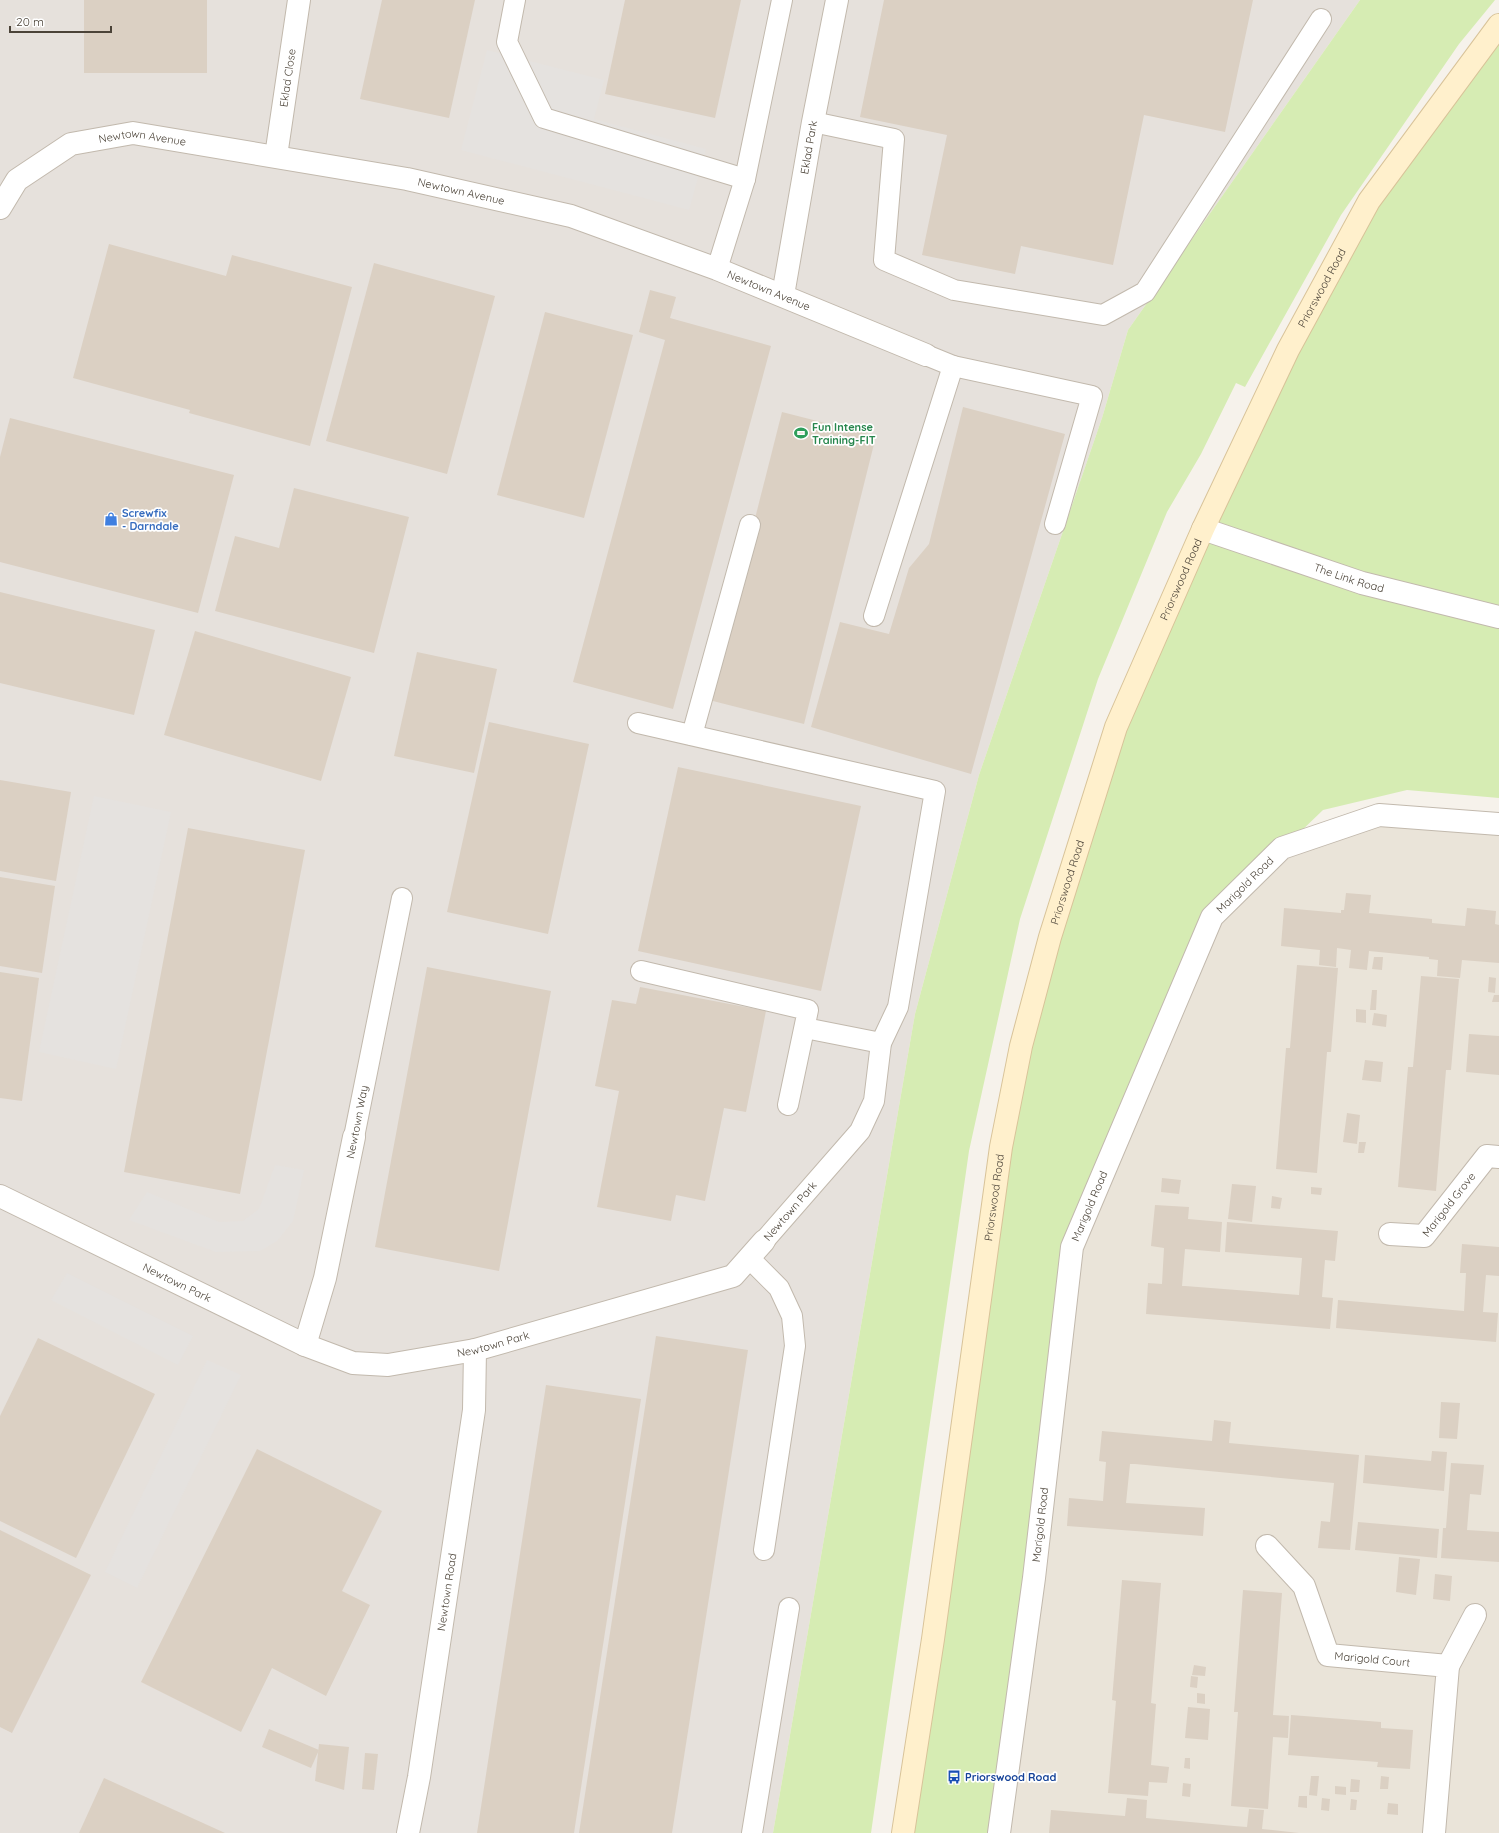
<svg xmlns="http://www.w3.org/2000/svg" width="1499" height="1833" font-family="Quicksand,sans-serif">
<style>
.residential{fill:#eae4d9}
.industrial{fill:#e6e1dc}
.grass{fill:#d6ecb3}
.parking{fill:#e5e2df}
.building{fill:#dbd0c3}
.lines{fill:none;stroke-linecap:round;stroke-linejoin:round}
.lane-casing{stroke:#c2b9ad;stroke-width:22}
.street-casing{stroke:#c2b9ad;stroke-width:24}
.secondary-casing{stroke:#d8c399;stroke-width:24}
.lane{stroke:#fff;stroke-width:20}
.street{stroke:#fff;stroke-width:22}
.secondary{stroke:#fff0cc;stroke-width:22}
.labels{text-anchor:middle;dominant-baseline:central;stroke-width:3.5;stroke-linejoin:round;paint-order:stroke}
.street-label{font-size:11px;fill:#4b4338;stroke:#fff}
.leisure-label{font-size:11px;font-weight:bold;fill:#27864d;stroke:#fff;text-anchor:start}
.shop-label{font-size:11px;font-weight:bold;fill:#366cbe;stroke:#fff;text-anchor:start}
.transit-label{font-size:11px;font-weight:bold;fill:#164399;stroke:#fff;text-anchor:start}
</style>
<rect width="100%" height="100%" fill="#f6f2eb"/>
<polygon class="residential" points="1379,815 1499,824 1499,1833 999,1833 1072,1247 1212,917 1282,848"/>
<polygon class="industrial" points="0,0 1360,0 1128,330 1102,418 979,775 915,1014 773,1833 0,1833"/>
<g class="grass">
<polygon points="1360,0 1495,0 1459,44 1341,215 1245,387 1236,383 1201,454 1167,512 1098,679 1020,919 969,1151 871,1833 773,1833 915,1014 979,775 1102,418 1128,330"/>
<polygon points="1499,29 1499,798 1407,790 1323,810 1212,917 1072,1246 999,1833 904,1833 1007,1099 1116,727 1206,530 1373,203"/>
</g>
<g class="parking">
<polygon points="487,50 604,80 594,119 706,149 689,210 461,150"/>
<polygon points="94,796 171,812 116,1069 39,1052"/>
<polygon points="275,1165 304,1170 293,1221 277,1241 260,1251 216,1252 129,1220 147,1192 219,1222 243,1221 259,1209"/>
<polygon points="67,1273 193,1336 178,1365 51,1300"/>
<polygon points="207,1360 241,1375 137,1588 105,1572"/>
</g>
<g class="building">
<rect x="84" y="0" width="123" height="73"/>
<polygon points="382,0 475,0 449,118 360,99"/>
<polygon points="625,0 741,0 715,118 605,94"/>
<polygon points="884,0 1253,0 1225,132 1144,115 1113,265 1021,246 1015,274 922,255 947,135 860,117"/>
<polygon points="109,244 226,276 232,255 352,287 310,446 189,413 190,410 73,378"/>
<polygon points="374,263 495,296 447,474 326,441"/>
<polygon points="650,290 676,297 670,318 771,346 673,709 573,682 665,340 639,332"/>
<polygon points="545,312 633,335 584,518 497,495"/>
<polygon points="963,407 1065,434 971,774 811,727 840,622 889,634 909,568 929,544"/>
<polygon points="782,412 876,436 804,724 709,700"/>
<polygon points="10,418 234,475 198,613 0,562 0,457"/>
<polygon points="294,488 409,517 374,653 215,611 235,536 279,548"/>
<polygon points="0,592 155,630 134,715 0,683"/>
<polygon points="195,631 351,677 321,781 164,735"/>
<polygon points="417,652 497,669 474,773 394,756"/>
<polygon points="489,722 589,744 548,934 447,912"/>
<polygon points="678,767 861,806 821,991 638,951"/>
<polygon points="0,780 71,792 56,881 0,871"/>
<polygon points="188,828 305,850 240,1194 124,1172"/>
<polygon points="0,877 55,886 42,973 0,966"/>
<polygon points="1346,893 1371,895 1369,913 1432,919 1432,923 1465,926 1467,908 1496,911 1495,924 1499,925 1499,963 1462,960 1460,978 1437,976 1438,960 1429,959 1429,957 1369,951 1367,970 1349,968 1351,950 1337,948 1336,967 1319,965 1320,950 1281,946 1284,908 1341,913 1341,910 1344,910"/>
<polygon points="1374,957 1383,957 1382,970 1372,969"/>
<polygon points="1297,965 1338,968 1331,1052 1327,1052 1317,1173 1276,1169 1286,1048 1290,1048"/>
<polygon points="427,967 551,991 499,1271 375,1247"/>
<polygon points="0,972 39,978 22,1101 0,1098"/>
<polygon points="1421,976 1459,979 1451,1070 1446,1070 1436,1191 1398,1187 1408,1067 1413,1067"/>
<polygon points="1489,977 1496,978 1495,993 1488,992"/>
<polygon points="640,987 766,1011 746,1112 724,1108 705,1201 676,1195 671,1221 597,1207 619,1091 595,1086 612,1000 636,1004"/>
<polygon points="1372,990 1377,990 1376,1010 1370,1010"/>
<polygon points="1494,995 1499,995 1499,1002 1492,1002"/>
<polygon points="1356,1009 1366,1010 1366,1023 1356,1022"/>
<polygon points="1374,1013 1387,1015 1386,1027 1372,1025"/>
<polygon points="1469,1034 1499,1036 1499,1075 1466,1072"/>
<polygon points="1365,1060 1383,1062 1381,1082 1362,1080"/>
<polygon points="1347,1113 1360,1115 1357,1144 1343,1142"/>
<polygon points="1359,1142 1366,1142 1364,1153 1358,1153"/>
<polygon points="1162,1178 1181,1180 1179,1194 1161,1192"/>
<polygon points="1232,1184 1256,1186 1252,1222 1228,1219"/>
<polygon points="1311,1187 1322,1188 1321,1195 1311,1194"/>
<polygon points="1272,1196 1282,1198 1280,1209 1271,1208"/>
<polygon points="1155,1205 1189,1207 1188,1219 1222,1222 1220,1252 1185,1249 1182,1286 1185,1286 1299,1295 1302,1258 1225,1252 1227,1222 1338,1231 1335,1261 1325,1260 1322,1297 1333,1298 1330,1329 1146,1314 1148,1283 1162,1284 1164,1248 1151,1246"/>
<polygon points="1462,1244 1499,1247 1499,1276 1486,1275 1483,1312 1498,1313 1496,1342 1336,1328 1338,1300 1464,1311 1466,1273 1460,1273"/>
<polygon points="656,1336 748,1350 672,1833 579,1833"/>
<polygon points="38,1338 155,1394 76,1558 0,1521 0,1416"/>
<polygon points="546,1385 641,1399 574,1833 477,1833"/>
<polygon points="1441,1402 1460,1403 1457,1439 1439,1438"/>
<polygon points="1214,1420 1231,1422 1229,1443 1359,1455 1350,1550 1318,1548 1321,1521 1330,1522 1334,1483 1135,1464 1130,1464 1126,1503 1205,1508 1203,1536 1067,1526 1069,1498 1103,1501 1106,1462 1099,1461 1102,1431 1212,1441"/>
<polygon points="257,1449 382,1511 342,1591 370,1605 326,1696 272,1668 241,1732 141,1682"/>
<polygon points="1432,1451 1447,1452 1444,1491 1363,1483 1365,1455 1431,1461"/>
<polygon points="1451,1463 1484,1465 1481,1495 1470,1494 1467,1530 1499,1532 1499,1562 1441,1558 1443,1528 1446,1528"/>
<polygon points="1358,1522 1439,1529 1437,1558 1355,1550"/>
<polygon points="0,1530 91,1575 12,1733 0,1727"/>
<polygon points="1399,1557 1420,1559 1416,1595 1396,1592"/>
<polygon points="1435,1574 1452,1576 1450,1601 1433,1599"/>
<polygon points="1122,1580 1161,1583 1151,1703 1156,1704 1151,1765 1169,1767 1167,1783 1149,1782 1148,1796 1108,1793 1116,1701 1112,1700"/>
<polygon points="1243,1590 1282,1593 1273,1715 1289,1716 1288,1738 1273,1737 1268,1809 1231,1806 1238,1712 1234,1712"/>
<polygon points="1194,1665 1206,1667 1205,1676 1192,1675"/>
<polygon points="1191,1676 1198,1677 1197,1688 1190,1687"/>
<polygon points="1197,1693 1205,1694 1205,1704 1197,1703"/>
<polygon points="1188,1707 1210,1709 1208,1740 1185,1738"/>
<polygon points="1291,1715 1381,1722 1381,1728 1413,1730 1410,1769 1377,1767 1378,1762 1288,1755"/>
<polygon points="269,1729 319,1750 311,1768 262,1747"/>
<polygon points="319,1744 349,1747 344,1790 315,1781"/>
<polygon points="365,1753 378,1754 374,1790 362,1789"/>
<polygon points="1185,1758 1190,1758 1190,1769 1184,1768"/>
<polygon points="1311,1776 1319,1776 1317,1796 1309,1795"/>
<polygon points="1381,1776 1389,1777 1388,1789 1380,1789"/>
<polygon points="104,1778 225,1833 79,1833"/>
<polygon points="1351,1779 1360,1780 1359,1792 1350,1792"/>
<polygon points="1183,1783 1191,1784 1190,1797 1182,1796"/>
<polygon points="1335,1786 1346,1787 1346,1795 1335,1794"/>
<polygon points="1299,1796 1307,1796 1307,1808 1298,1807"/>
<polygon points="1127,1798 1147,1800 1146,1818 1234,1826 1247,1827 1249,1809 1264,1810 1262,1829 1299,1833 1049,1833 1051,1810 1125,1816"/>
<polygon points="1322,1798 1330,1799 1329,1811 1321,1810"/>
<polygon points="1351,1799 1357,1800 1356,1810 1350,1810"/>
<polygon points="1388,1803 1398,1804 1398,1815 1387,1814"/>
</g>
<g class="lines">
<g class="lane-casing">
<g id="lane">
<polyline points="515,0 507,42 544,118 745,179"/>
<polyline points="813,122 894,139 884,260 954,290 1103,315 1145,292 1321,19"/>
<polyline points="717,269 745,179 782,0"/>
<polyline points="926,355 953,366"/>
<polyline points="874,616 953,366 1092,396 1055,524"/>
<polyline points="638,723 935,791 898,1007 881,1043 874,1101 860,1131 764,1241"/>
<polyline points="692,735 750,525"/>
<polyline points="641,971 808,1010 788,1105"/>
<polyline points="805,1028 881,1043"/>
<polyline points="354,1137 402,898"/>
<polyline points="749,1258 779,1288 792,1316 795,1346 764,1550"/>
<polyline points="752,1833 789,1608"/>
</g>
</g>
<g class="street-casing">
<g id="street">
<path id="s1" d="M276,156l23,-156"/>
<path id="s2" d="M0,208l17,-28 54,-36 62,-11 274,46 164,37 146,53 209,86"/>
<path id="s3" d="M783,295l30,-173 24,-122"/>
<path id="s4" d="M1203,529l159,54 137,34"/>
<path id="s5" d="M0,1196l305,149 48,18 35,2 87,-15 258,-74 31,-35"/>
<path id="s6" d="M1390,1234l34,2 63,-80 12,1"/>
<polyline points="305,1345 325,1278 354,1137"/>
<path id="s7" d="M1267,1546l37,40 24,69 120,11 -14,167"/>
<polyline points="1448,1666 1475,1615"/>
<path id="s8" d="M408,1833l11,-56 55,-367 1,-60"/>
<path id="s9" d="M999,1833l35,-255 38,-331 140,-330 70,-69 97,-33 120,9"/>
</g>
</g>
<g class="secondary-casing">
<g id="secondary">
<path id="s10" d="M903,1833l30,-194 68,-492 20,-101 29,-109 66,-210 87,-198 85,-179 81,-149 130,-176"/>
</g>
</g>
<use href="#lane" class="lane"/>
<use href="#street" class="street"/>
<use href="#secondary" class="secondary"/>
</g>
<defs>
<g id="stadium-bare" transform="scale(1.08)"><path d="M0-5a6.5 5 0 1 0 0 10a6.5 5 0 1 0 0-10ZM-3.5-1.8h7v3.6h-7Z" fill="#2e9e5b" stroke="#fff" stroke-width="2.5" paint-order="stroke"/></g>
<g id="shop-bare" transform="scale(1.08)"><path d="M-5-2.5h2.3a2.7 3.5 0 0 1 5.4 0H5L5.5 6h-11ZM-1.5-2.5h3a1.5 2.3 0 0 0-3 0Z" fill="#3f7fe0" stroke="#fff" stroke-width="2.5" paint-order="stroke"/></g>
<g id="bus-bare" transform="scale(1.08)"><path d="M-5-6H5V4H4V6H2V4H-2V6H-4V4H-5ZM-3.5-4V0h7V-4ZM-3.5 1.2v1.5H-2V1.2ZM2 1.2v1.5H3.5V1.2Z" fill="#1a4fb4" stroke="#fff" stroke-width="2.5" paint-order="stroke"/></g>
</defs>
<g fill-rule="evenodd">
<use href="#stadium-bare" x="801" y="433"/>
<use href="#shop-bare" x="111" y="519"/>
<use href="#bus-bare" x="954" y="1777"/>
</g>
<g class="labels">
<g class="street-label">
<text stroke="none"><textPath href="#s1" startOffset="79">Eklad Close</textPath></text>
<text stroke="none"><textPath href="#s2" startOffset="170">Newtown Avenue</textPath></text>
<text stroke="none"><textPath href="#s3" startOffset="150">Eklad Park</textPath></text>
<text stroke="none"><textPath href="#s2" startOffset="494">Newtown Avenue</textPath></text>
<text stroke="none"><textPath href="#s10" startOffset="1614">Priorswood Road</textPath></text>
<text stroke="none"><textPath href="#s2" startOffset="818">Newtown Avenue</textPath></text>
<text stroke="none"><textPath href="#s4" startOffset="154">The Link Road</textPath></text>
<text stroke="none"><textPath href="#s10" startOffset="1290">Priorswood Road</textPath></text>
<text stroke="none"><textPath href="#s10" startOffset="966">Priorswood Road</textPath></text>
<text stroke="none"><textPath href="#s9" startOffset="995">Marigold Road</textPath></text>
<text transform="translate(357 1122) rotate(-79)">Newtown Way</text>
<text stroke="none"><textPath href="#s10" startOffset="642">Priorswood Road</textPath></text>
<text stroke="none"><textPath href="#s6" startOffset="74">Marigold Grove</textPath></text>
<text stroke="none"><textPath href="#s9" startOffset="635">Marigold Road</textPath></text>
<text transform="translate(790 1211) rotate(-49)">Newtown Park</text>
<text stroke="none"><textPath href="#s5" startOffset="197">Newtown Park</textPath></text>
<text stroke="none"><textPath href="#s5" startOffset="533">Newtown Park</textPath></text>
<text stroke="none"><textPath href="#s9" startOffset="311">Marigold Road</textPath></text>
<text stroke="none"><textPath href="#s8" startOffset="244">Newtown Road</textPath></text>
<text stroke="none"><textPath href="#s7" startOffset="172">Marigold Court</textPath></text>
</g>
<g class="leisure-label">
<text x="812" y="427">Fun Intense<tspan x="812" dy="13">Training-FIT</tspan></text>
</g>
<g class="shop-label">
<text x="122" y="513">Screwfix<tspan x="122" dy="13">- Darndale</tspan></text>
</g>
<g class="transit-label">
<text x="965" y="1777">Priorswood Road</text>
</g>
</g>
<path d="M10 26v6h101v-6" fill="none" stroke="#4b4338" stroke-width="2"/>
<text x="16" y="26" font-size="12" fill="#4b4338" stroke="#ffffff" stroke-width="3" paint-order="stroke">20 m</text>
</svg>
